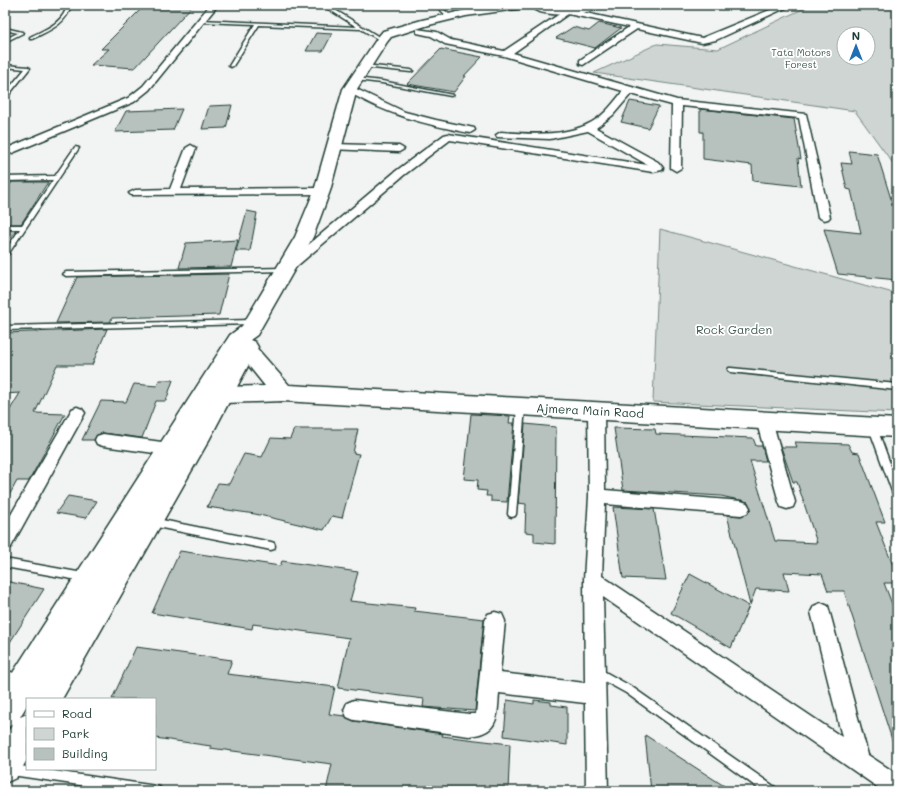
<svg xmlns="http://www.w3.org/2000/svg" width="902" height="796" font-family="Mali,sans-serif">
<style>
.green{fill:#ced5d3;stroke:#768984;fill-rule:evenodd}
.building{fill:#b7c1bd;stroke:#1f3d34}
.lines{fill:none;stroke-linecap:round;stroke-linejoin:round}
.lane-casing{stroke:#1f3d34;stroke-width:3}
.street-casing{stroke:#1f3d34;stroke-width:3}
.secondary-casing{stroke:#1f3d34;stroke-width:3}
.primary-casing{stroke:#1f3d34;stroke-width:3}
.lane{fill:#fff;fill-rule:evenodd}
.street{fill:#fff;fill-rule:evenodd}
.secondary{fill:#fff;fill-rule:evenodd}
.primary{fill:#fff;fill-rule:evenodd}
.labels{text-anchor:middle;dominant-baseline:central;stroke-width:3.5;stroke-linejoin:round;paint-order:stroke}
.far-park-label{font-size:10px;fill:#425b54;stroke:#fff}
.park-label{font-size:12px;fill:#425b54;stroke:#fff}
.street-label{font-size:12px;fill:#1f3d34;stroke:#fff}
</style>
<rect width="100%" height="100%" fill="#f2f3f3"/>
<filter id="ink" filterUnits="userSpaceOnUse"><feTurbulence type="fractalNoise" baseFrequency=".025" numOctaves="2"/><feDisplacementMap in="SourceGraphic" scale="8" xChannelSelector="R" yChannelSelector="G"/><feConvolveMatrix kernelMatrix="1 2 1 2 8 2 1 2 1" color-interpolation-filters="sRGB"/></filter>
<g filter="url(#ink)">
<g class="green">
<path d="M811,5h86v164l-42,-58 -261,-38 63,-29 61,5zM844,34h24v24h-24z"/>
<polygon points="660,229 897,294 897,413 653,402"/>
</g>
<g class="building">
<polygon points="145,5 193,5 135,68 91,65 109,49 101,49"/>
<polygon points="599,23 621,28 595,48 556,38 573,27 589,31"/>
<polygon points="316,33 332,34 323,51 306,51"/>
<polygon points="441,49 482,57 464,76 466,76 454,92 407,84"/>
<polygon points="630,101 659,106 648,128 621,122"/>
<polygon points="232,105 226,128 202,129 209,106"/>
<polygon points="182,109 173,130 115,132 126,111"/>
<polygon points="700,109 794,119 801,159 798,158 801,186 753,181 752,165 703,159 703,132 700,132"/>
<polygon points="849,151 877,154 892,202 897,203 897,280 838,274 824,229 861,233 851,190 847,189 841,163 852,164"/>
<polygon points="12,182 48,182 21,224 5,224 5,192"/>
<polygon points="247,211 257,213 250,251 236,251"/>
<polygon points="5,230 16,230 5,248"/>
<polygon points="238,240 231,267 179,268 186,243"/>
<polygon points="229,274 219,315 112,318 110,322 56,323 77,277"/>
<polygon points="107,329 92,365 57,365 35,413 65,414 29,481 17,481 5,503 5,418 20,393 5,394 5,333"/>
<polygon points="159,380 173,380 166,401 156,401 142,438 103,433 97,435 94,440 82,440 101,401 126,402 134,384 157,386"/>
<polygon points="471,414 510,416 509,423 514,423 507,502 491,501 491,496 486,496 487,491 477,490 478,480 464,479"/>
<polygon points="525,424 556,427 555,544 534,542 534,533 525,532 526,504 518,503"/>
<polygon points="614,428 655,429 656,434 753,438 756,446 762,446 766,461 750,461 775,541 817,543 797,482 793,482 781,447 797,447 795,442 848,444 852,452 859,453 885,522 876,522 897,576 897,583 884,583 897,617 897,746 894,746 844,591 828,591 822,574 784,572 789,591 756,589 750,605 727,515 741,516 747,514 751,509 748,502 721,496 623,490"/>
<polygon points="294,429 358,429 353,453 359,454 342,518 332,516 324,530 255,514 207,507 218,483 229,484 244,454 262,457 271,438 290,439"/>
<polygon points="68,496 97,501 86,518 56,513"/>
<polygon points="613,507 654,509 666,580 623,578"/>
<polygon points="180,551 280,566 282,561 358,572 350,601 415,608 414,611 484,619 475,711 423,707 424,699 338,688 349,638 253,624 252,629 152,613"/>
<polygon points="690,574 749,606 731,648 671,613"/>
<polygon points="5,581 44,589 5,650"/>
<polygon points="136,647 232,660 227,674 335,687 329,714 345,716 354,721 443,734 442,736 510,744 508,791 326,791 332,764 210,748 211,746 155,738 155,699 112,699"/>
<polygon points="507,700 534,704 534,700 551,702 551,705 567,707 567,745 504,736"/>
<polygon points="645,735 732,791 651,791"/>
</g>
<g class="lines">
<g class="lane-casing">
<g id="lane">
<path d="M67,5h4c-4,19 -23,26 -39,34h-2v-2c14,-7 34,-14 37,-32z"/>
<polygon points="322,5 327,5 384,40 381,41 361,29 259,25 233,66 231,67 229,66 255,24 200,22 198,21 200,20 357,27"/>
<polygon points="435,5 439,5 451,16 451,18 449,18"/>
<polygon points="5,28 22,32 23,33 5,42 5,39 18,33 5,30"/>
<polygon points="5,65 28,67 30,68 7,97 5,97 5,93 25,69 5,67"/>
<polygon points="364,65 411,70 413,71 411,72 363,67 363,65"/>
<polygon points="355,78 382,81 453,95 451,96 382,83 356,80 355,80"/>
<polygon points="75,147 79,148 7,256 5,257 5,251 20,229 5,229 5,225 22,225 53,180 5,181 5,177 55,176"/>
<polygon points="284,268 286,269 286,271 66,276 63,274 66,272"/>
<polygon points="252,320 255,322 252,324 5,330 5,326"/>
<polygon points="729,368 731,368 897,384 897,390 731,372 728,370"/>
<polygon points="521,404 524,405 525,407 516,514 515,516 512,517 509,516 508,514 517,407 518,405"/>
<polygon points="873,425 876,426 877,428 897,483 897,497 894,496 893,494 869,428 870,426"/>
<polygon points="152,518 271,542 274,543 275,546 274,549 271,550 152,526 149,524 148,522 149,520"/>
<polygon points="5,559 83,573 86,574 87,577 86,580 83,581 5,567"/>
<polygon points="598,668 632,687 775,787 776,791 762,791 626,693 595,676 593,673 595,670"/>
<polygon points="5,670 22,676 24,679 22,682 19,684 5,680"/>
<polygon points="5,764 27,767 27,769 40,769 156,786 160,787 161,791 120,791 5,774"/>
</g>
</g>
<g class="street-casing">
<g id="street">
<polygon points="210,5 218,5 149,90 134,102 5,156 5,149 128,98 143,86"/>
<path d="M782,5h10l-76,35 -14,3 -65,-14 -54,36 -3,-1v-4l49,-33 -61,-13 -55,39 164,47 129,14 24,103 -2,2 -4,1 -6,-3 -19,-99 -117,-12 -1,62 -5,3 -5,-3 1,-63 -41,-11 -18,21 -17,13 62,34 5,6 -1,2 -9,2 -203,-32 -46,35 -113,96h-8l-2,-3 115,-97 48,-36 4,-1 200,31 -60,-34 -38,8 -53,-2 -1,-2 5,-3c29,2 65,5 91,-10 13,-7 22,-20 31,-31l-119,-35 -59,-12 -14,-8 -14,-3v-4l20,3 14,8 53,11 63,-42 135,29z"/>
<path d="M350,86l55,26 31,8 38,8 1,2 -5,3c-44,-8 -85,-19 -123,-42l-2,-2z"/>
<polygon points="334,144 399,146 404,149 399,152 330,149 329,147"/>
<polygon points="191,145 196,148 181,189 322,188 328,191 322,194 131,195 129,193 135,190 170,189 186,148"/>
<path d="M596,405l5,2 3,4 1,79 136,11 6,2 3,5 -3,5 -6,2 -136,-11 -3,72 240,161 -31,-125 3,-6 7,-3 7,3 40,149 29,19v17h-14l-280,-194 5,194h-22l-1,-88 -86,-10c-2,25 0,40 -30,43l-115,-16 -7,-3 -3,-7 3,-7 7,-3 115,14h7l9,-93 3,-7 7,-2 7,2 3,7 -5,52 85,10 -1,-103 5,-84 -1,-85 3,-4z"/>
<polygon points="77,407 82,409 85,413 11,547 5,549 5,525 72,409"/>
<polygon points="764,414 769,416 772,420 795,502 793,507 787,509 781,507 779,502 756,420 759,416"/>
<polygon points="103,434 169,443 175,444 177,449 175,454 169,455 103,446 97,444 95,440 97,436"/>
</g>
</g>
<g class="secondary-casing">
<g id="secondary">
<path d="M540,5l28,3 34,-3c-9,11 -61,13 -69,3l1,-2z"/>
<polygon points="232,341 254,345 289,385 897,419 897,437 283,401 223,403 198,398 195,392 198,386 205,384 223,387 265,386 241,356 225,353 222,348 225,343"/>
</g>
</g>
<g class="primary-casing">
<polygon id="primary" points="499,5 530,5 524,8 466,16 429,25 391,37 387,42 357,89 330,191 313,237 257,335 250,340 255,342 258,347 209,440 62,699 27,699 27,705 20,717 27,714 27,760 16,778 5,783 5,737 12,725 5,728 5,685 230,335 242,326 295,237 314,191 343,89 378,37 383,31 422,20 466,10"/>
</g>
<use href="#lane" class="lane"/>
<use href="#street" class="street"/>
<use href="#secondary" class="secondary"/>
<use href="#primary" class="primary"/>
</g>
</g>
<g class="labels">
<g class="far-park-label">
<text x="801" y="52">Tata Motors<tspan x="801" dy="12">Forest</tspan></text>
</g>
<g class="park-label">
<text x="734" y="329">Rock Garden</text>
</g>
<g class="street-label">
<text transform="translate(590 410) rotate(3)">Ajmera Main Raod</text>
</g>
</g>
<rect width="902" height="796" fill="none" stroke="#fff" stroke-width="20"/>
<rect x="10" y="10" width="882" height="776" fill="none" stroke="#1f3d34" stroke-width="1.5" filter="url(#ink)"/>
<rect x="26" y="698" width="130" height="72" fill="#ffffff" stroke="#a5b1ae"/>
<rect x="34" y="711" width="20" height="6" fill="#ffffff" stroke="#a5b1ae"/>
<text x="62" y="718" font-size="12" fill="#1f3d34">Road</text>
<rect x="34" y="728" width="20" height="12" fill="#ced5d3" stroke="#a5b1ae"/>
<text x="62" y="738" font-size="12" fill="#1f3d34">Park</text>
<rect x="34" y="748" width="20" height="12" fill="#b7c1bd" stroke="#a5b1ae"/>
<text x="62" y="758" font-size="12" fill="#1f3d34">Building</text>
<g transform="translate(856 46)"><circle r="19" fill="#ffffff" stroke="#a5b1ae"/>
<path d="M0-3L7 15L0 10L-7 15Z" fill="#1f6fb2"/>
<text y="-6" font-size="11" font-weight="bold" text-anchor="middle" fill="#1f3d34">N</text>
</g>
</svg>
